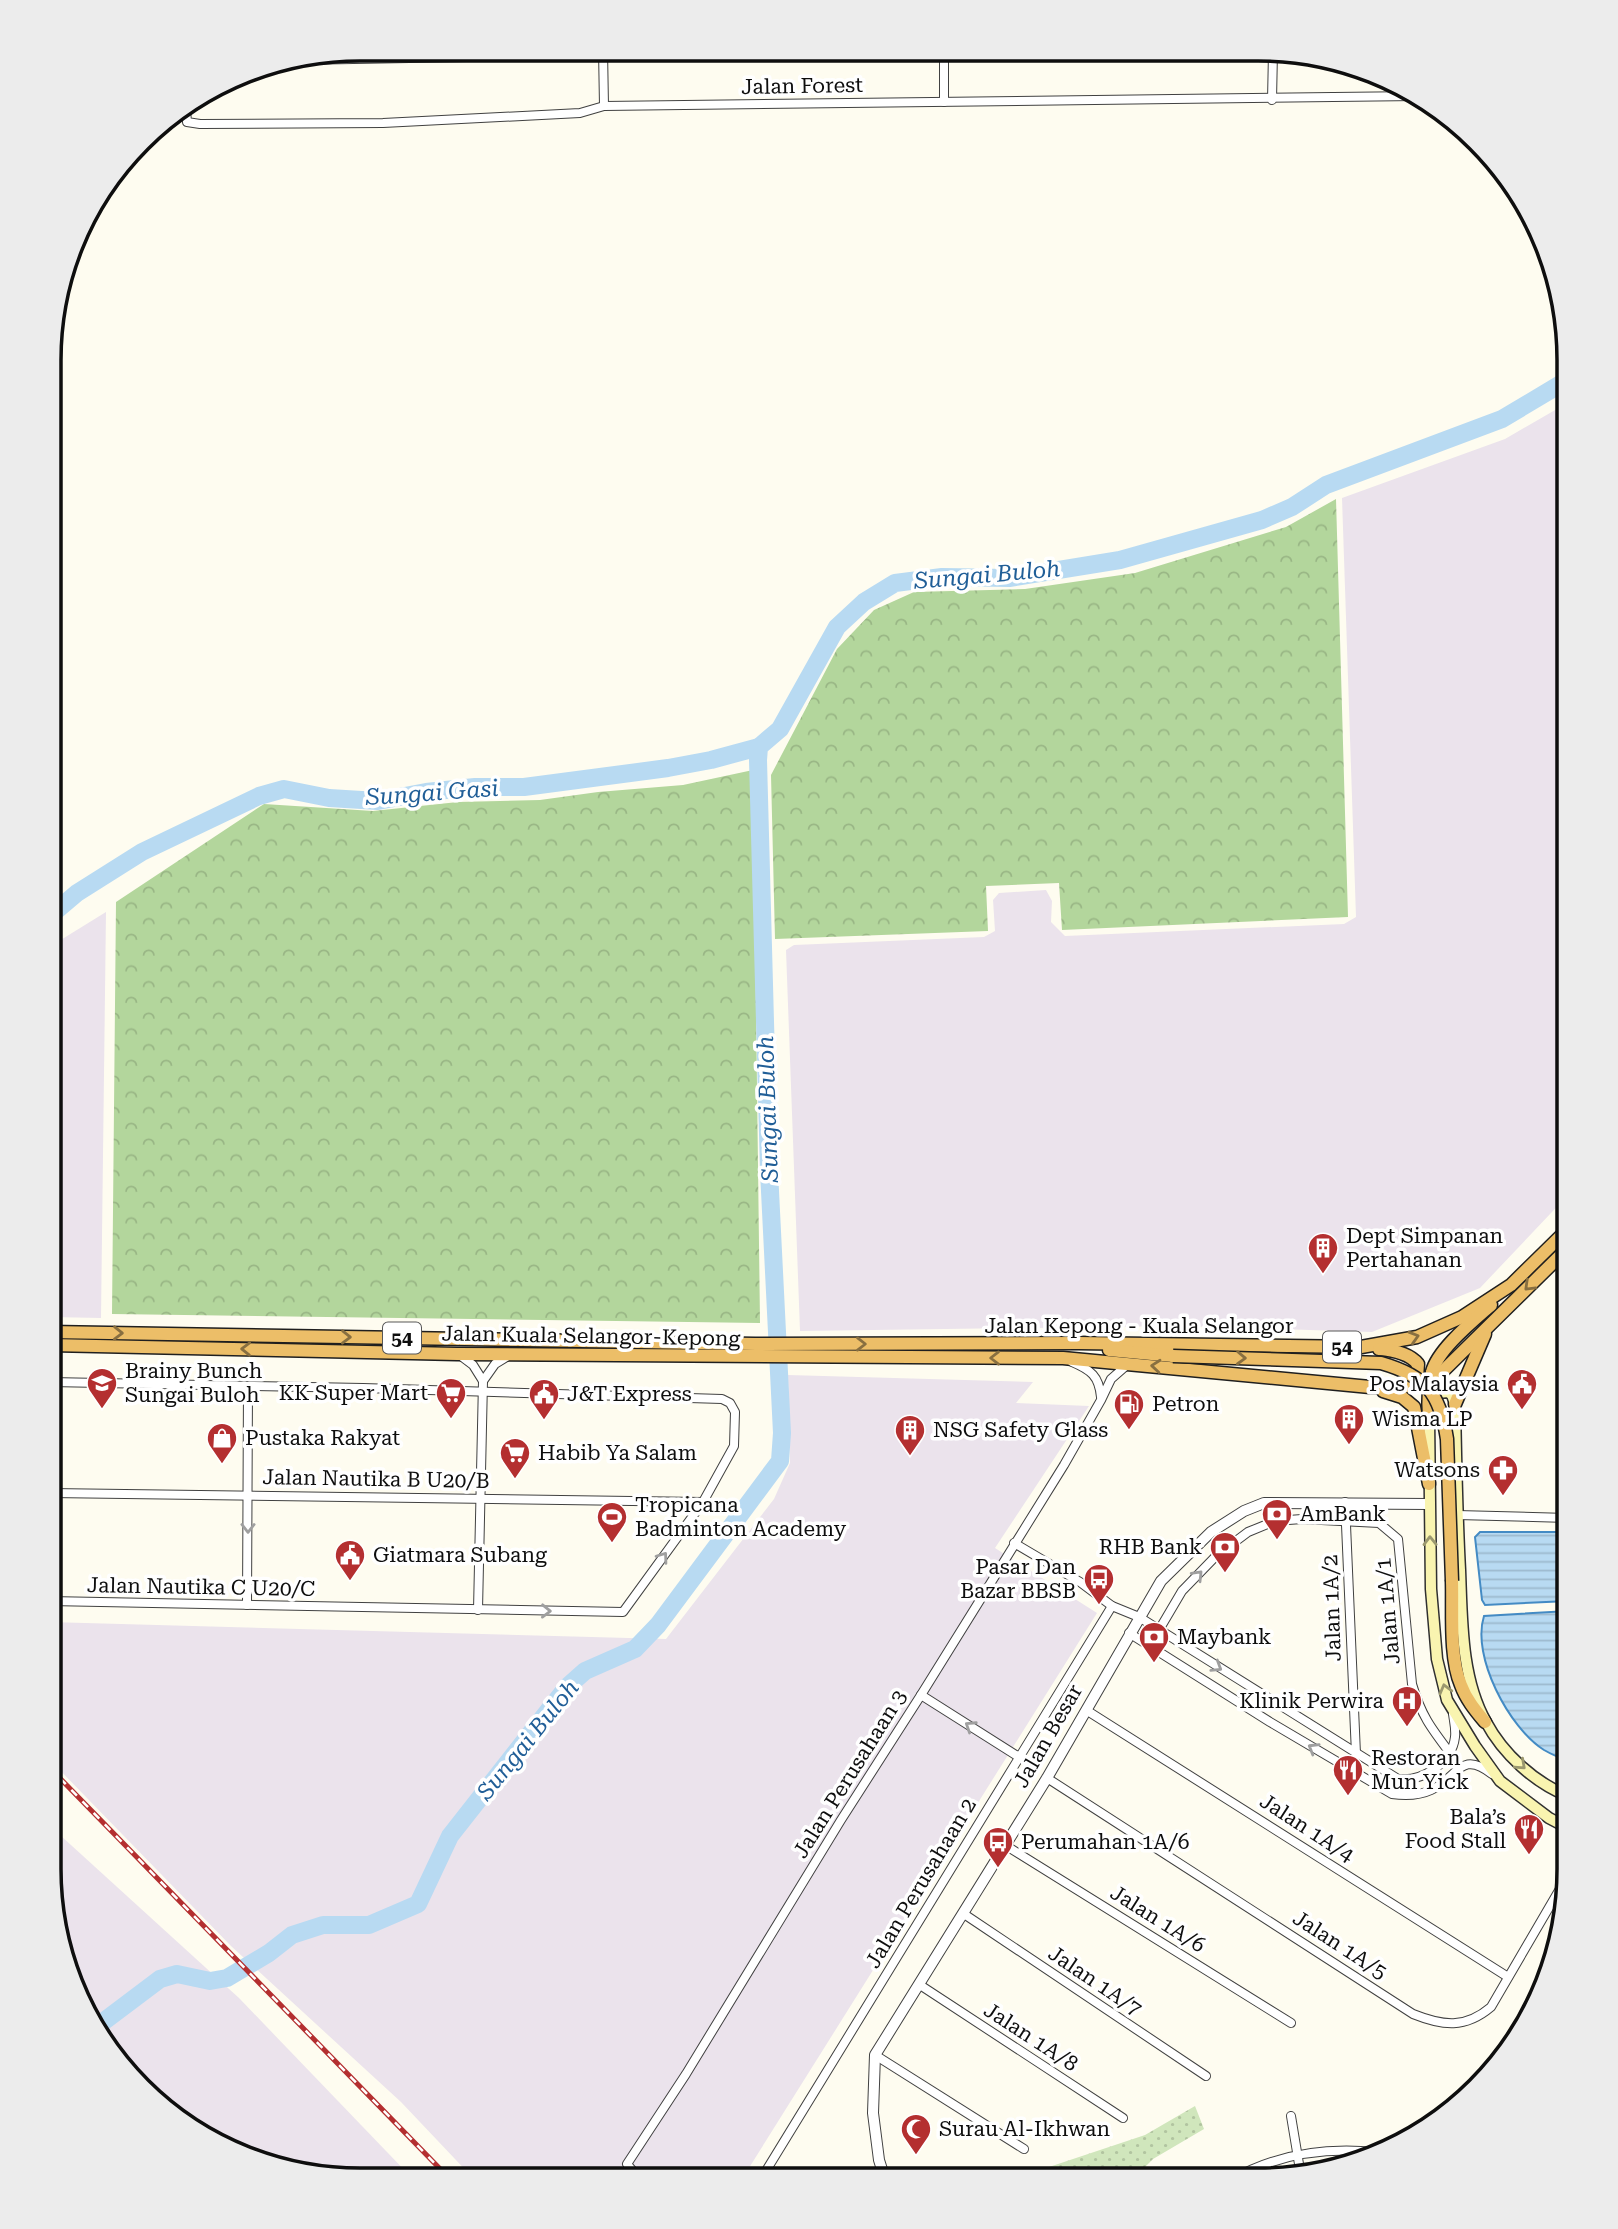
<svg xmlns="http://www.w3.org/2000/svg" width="1618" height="2229" font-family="'Roboto Serif',serif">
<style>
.industrial{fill:#ebe3ec}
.grass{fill:url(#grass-dots)}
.forest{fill:url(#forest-crowns)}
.water{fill:url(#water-rules);stroke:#448bc4;stroke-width:2}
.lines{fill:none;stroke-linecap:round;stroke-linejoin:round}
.river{stroke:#b8daf2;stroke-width:18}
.minor-casing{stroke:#414141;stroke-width:10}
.tertiary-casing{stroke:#414141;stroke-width:12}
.secondary-casing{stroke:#303030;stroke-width:13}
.trunk-casing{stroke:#1f1f1f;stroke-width:15}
.minor{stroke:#fff;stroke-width:8}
.tertiary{stroke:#fff;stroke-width:10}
.secondary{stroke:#f9f4b0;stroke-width:10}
.trunk{stroke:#ecbe68;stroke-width:12}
.rail-casing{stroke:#b42f30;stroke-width:5}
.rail{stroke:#fff;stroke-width:2.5;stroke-dasharray:8;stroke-linecap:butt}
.trunk-bridge-casing{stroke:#1f1f1f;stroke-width:15;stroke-linecap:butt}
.trunk-bridge{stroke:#ecbe68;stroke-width:12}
.oneway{stroke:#886f40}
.oneway2{stroke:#9f9f9f}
.oneway3{stroke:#9b986f}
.labels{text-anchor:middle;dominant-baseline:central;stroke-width:7;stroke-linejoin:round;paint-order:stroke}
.shield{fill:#fff;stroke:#565656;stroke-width:2}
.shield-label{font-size:19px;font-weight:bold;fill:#0e0e0e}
.street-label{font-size:21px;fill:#0e0e0e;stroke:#fff}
.poi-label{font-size:21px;fill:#0e0e0e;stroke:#fff;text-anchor:start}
.water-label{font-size:23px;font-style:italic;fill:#205e97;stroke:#fff}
.rim{fill:none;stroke:#0e0e0e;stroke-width:3.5}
</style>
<defs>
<pattern id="grass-dots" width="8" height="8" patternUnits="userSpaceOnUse" patternTransform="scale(1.75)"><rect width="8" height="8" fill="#d0e6bc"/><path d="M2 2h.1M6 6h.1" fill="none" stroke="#b1c4a0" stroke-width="1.8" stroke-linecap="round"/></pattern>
<pattern id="forest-crowns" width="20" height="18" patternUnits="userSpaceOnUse" patternTransform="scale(1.75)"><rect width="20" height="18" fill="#b3d69c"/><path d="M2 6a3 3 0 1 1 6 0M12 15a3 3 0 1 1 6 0" fill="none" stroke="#99b685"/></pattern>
<pattern id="water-rules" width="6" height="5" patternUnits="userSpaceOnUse" patternTransform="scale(1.75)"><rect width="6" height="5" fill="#b8daf2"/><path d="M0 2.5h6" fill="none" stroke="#9dbace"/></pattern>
</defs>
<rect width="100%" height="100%" fill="#fefcf0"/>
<g class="industrial">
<polygon points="360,49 468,49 302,59"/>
<polygon points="1569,402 1569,1194 1480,1288 1372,1332 1178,1326 800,1331 786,950 794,945 984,937 995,931 993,900 999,893 1046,890 1052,901 1051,922 1065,936 1344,924 1356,917 1342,498 1505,439"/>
<polygon points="106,912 101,1318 50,1317 51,946"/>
<polygon points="788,1375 1033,1382 1016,1403 1089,1406 995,1548 1097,1613 742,2179 473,2178 401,2102 231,1946 49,1759 49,1622 666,1639 774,1499 790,1463"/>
<polygon points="49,1825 239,1998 412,2178 320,2177 187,2127 126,2074 81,2006 49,1869"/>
</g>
<polygon class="grass" points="1195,2106 1204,2129 1153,2159 1132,2180 1013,2179 1145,2135"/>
<g class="forest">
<polygon points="1336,499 1348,917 1062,930 1059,883 986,886 988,931 775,939 771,775 837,649 874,610 914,592 1025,589 1135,573 1286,527"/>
<polygon points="753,770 760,1323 112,1314 116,902 264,804 373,811 458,802 540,800 598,792 683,785"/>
</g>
<g class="water">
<polygon points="1480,1532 1568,1532 1568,1601 1485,1605 1482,1600 1475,1537"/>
<path d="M1568,1611v150c-8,-3 -17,-7 -24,-11 -35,-22 -73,-94 -60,-134z"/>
</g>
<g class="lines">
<g class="river">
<polyline points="51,915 77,893 142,852 259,796 284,789 329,798 378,801 426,792 475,787 524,787 668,768 711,760 759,747"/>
<polyline points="95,2028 160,1979 177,1974 210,1981 227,1978 269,1953 292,1935 323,1925 369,1925 418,1904 450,1836 567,1687 585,1671 635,1649 658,1625 780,1461 782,1433 769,1171 758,760 759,747 780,729 837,627 864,602 895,583 942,577 1009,578 1120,560 1262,520 1292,507 1326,485 1502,419 1569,379"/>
</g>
<g class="minor-casing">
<g id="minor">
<polyline points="297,60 466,57 603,50 604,106"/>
<polyline points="1272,100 1273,52"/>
<polyline points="944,102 944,51"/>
<polyline points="186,109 187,122 200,124 383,123 580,113 604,106 1418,96"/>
<polyline points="461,1356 473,1365 483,1381 478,1610"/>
<path d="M1072,1362c19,8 27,14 29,35"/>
<polyline points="483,1381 495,1364 508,1356"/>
<polyline points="50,1493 703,1502"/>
<polyline points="1345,1502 1356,1754"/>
<polyline points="1457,1515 1568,1518"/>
<path d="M1014,1543l66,39 32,24 27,11 259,162c24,3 54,-16 57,-42 1,-8 -1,-15 -2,-23"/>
<polyline points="49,1601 623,1612 703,1502 734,1446 735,1412 730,1403 722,1399 363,1388 50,1382"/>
<polyline points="247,1605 248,1387"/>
<path d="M1159,1630l23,-39 34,-35 32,-24 27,-11 27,-2 77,4 19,16 14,145c9,31 19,44 38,69"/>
<path d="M1129,1633l141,89 122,72c14,2 26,2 39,-4 27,-12 29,-41 61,-16"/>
<polyline points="921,1695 1019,1757"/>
<polyline points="1086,1710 1508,1977"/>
<path d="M1047,1778l366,236c30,12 52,15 78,-7l77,-132"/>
<polyline points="1005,1845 1291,2023"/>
<polyline points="964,1914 1206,2076"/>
<polyline points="920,1985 1123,2118"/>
<polyline points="875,2055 1024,2149"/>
<polyline points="1291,2116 1300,2170"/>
<polyline points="639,2178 627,2164 686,2074 841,1820 921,1695 1064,1465 1101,1400 1111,1379 1127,1365"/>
<polyline points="761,2179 1112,1606"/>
<path d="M1231,2180c45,-26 94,-33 145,-28"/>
</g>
</g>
<g class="tertiary-casing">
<polyline id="tertiary" points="885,2179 879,2160 873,2113 875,2055 1047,1778 1161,1581 1211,1532 1244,1511 1264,1503 1430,1504"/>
</g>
<g class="secondary-casing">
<path id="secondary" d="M1568,1828l-19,-10 -49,-37 -25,-35 -28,-46 -10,-41 -6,-70 -2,-172 3,-15 6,-9 10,-1 4,3 3,9c1,56 2,111 5,166 2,50 1,108 26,152 17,32 49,61 82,74"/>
</g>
<g class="trunk-casing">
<g id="trunk">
<polyline points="50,1332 755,1344 1078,1343 1361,1347 1417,1337 1462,1317 1511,1285 1569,1228"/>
<path d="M50,1345l407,9 606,4 307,29c25,0 48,3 70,-13l129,-127"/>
<path d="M1379,1349c14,1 30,4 39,15l-1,13 -8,9"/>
<polyline points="1109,1350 1173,1356"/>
<polyline points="1383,1391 1402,1397 1414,1407 1429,1484"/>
<polyline points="1455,1404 1485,1334"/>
<path d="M1429,1417c-1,-14 -1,-31 3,-45 6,-23 41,-51 59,-67"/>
<path d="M1452,1581c1,30 -3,76 9,104 5,14 14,25 24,37"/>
</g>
</g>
<use href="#minor" class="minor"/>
<use href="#tertiary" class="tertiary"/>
<use href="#secondary" class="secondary"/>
<use href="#trunk" class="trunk"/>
<g class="rail-casing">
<polyline id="rail" points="49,1767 449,2178"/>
</g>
<use href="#rail" class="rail"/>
<g class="trunk-bridge-casing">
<path id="trunk-bridge" d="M1173,1356l208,7c45,13 59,30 66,76l5,142"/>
</g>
<use href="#trunk-bridge" class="trunk-bridge"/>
</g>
<defs><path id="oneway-chevron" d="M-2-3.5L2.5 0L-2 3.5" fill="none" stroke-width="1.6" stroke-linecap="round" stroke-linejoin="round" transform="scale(1.75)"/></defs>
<g class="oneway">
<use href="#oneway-chevron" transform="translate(1529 1286) rotate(136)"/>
<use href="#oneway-chevron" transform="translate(118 1333) rotate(1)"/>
<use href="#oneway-chevron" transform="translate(346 1337) rotate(1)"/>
<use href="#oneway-chevron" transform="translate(1414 1337) rotate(-17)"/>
<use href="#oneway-chevron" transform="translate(861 1344)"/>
<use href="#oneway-chevron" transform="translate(246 1349) rotate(-179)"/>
<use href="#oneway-chevron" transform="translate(995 1358) rotate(-180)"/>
<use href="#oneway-chevron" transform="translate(1241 1358) rotate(2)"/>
<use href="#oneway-chevron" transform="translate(1156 1366) rotate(-175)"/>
</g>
<g class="oneway2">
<use href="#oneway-chevron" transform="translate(248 1528) rotate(90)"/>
<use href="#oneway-chevron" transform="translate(663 1557) rotate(-54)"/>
<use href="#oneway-chevron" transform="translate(1198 1575) rotate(-46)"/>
<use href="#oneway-chevron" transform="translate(546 1611) rotate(1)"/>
<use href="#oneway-chevron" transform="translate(1217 1667) rotate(32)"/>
<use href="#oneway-chevron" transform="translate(970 1726) rotate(-147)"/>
<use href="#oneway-chevron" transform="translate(1313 1748) rotate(-149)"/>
</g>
<g class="oneway3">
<use href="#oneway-chevron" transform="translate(1430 1541) rotate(-91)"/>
<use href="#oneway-chevron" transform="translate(1445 1689) rotate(-105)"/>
<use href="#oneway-chevron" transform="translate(1521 1765) rotate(42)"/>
</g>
<defs>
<g id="building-pin" transform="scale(1.575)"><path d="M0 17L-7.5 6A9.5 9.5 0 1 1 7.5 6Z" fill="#b42f30" stroke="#fff"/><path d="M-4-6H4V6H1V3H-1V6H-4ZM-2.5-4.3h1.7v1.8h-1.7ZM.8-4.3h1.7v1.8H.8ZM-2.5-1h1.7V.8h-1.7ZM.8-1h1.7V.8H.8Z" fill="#fff"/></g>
<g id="school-pin" transform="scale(1.575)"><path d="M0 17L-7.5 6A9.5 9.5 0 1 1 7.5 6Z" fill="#b42f30" stroke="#fff"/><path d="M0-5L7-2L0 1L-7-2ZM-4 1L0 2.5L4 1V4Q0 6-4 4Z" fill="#fff"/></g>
<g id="civic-pin" transform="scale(1.575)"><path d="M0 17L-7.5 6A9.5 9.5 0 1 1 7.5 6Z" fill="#b42f30" stroke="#fff"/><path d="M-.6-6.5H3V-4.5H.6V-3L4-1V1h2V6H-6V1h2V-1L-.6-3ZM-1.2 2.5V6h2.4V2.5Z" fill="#fff"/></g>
<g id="supermarket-pin" transform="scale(1.575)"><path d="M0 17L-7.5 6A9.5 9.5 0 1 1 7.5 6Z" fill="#b42f30" stroke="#fff"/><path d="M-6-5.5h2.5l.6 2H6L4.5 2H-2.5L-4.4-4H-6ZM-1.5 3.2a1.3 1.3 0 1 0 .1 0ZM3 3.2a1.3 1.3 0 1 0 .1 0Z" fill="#fff"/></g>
<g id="fuel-pin" transform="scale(1.575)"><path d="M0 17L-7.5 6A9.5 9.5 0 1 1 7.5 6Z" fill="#b42f30" stroke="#fff"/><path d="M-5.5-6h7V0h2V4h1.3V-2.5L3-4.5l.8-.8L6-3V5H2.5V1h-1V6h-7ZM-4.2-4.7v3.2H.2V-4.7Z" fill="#fff"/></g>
<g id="shop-pin" transform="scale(1.575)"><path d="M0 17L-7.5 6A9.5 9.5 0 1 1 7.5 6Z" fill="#b42f30" stroke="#fff"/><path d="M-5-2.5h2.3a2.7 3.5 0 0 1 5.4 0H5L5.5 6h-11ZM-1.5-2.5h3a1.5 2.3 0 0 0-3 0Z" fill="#fff"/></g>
<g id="pharmacy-pin" transform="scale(1.575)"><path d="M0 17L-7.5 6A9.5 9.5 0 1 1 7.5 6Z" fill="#b42f30" stroke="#fff"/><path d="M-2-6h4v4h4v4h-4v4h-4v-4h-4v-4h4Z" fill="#fff"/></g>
<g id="bank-pin" transform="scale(1.575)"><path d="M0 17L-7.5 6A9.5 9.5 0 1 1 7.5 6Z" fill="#b42f30" stroke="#fff"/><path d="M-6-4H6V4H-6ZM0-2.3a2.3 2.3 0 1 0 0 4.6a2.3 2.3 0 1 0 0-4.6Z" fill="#fff"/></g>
<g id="stadium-pin" transform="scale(1.575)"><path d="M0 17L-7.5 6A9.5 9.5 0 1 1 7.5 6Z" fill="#b42f30" stroke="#fff"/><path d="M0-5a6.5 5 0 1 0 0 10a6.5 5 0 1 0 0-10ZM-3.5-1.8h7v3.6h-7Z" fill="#fff"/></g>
<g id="bus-pin" transform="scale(1.575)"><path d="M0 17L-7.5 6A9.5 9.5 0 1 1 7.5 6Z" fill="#b42f30" stroke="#fff"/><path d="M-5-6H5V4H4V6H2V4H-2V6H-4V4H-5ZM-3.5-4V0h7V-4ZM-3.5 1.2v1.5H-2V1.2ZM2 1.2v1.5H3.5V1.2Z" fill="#fff"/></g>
<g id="hospital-pin" transform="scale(1.575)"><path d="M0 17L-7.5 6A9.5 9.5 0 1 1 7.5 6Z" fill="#b42f30" stroke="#fff"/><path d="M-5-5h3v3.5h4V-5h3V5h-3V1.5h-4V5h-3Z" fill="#fff"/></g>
<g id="restaurant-pin" transform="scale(1.575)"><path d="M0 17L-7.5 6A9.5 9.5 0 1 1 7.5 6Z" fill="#b42f30" stroke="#fff"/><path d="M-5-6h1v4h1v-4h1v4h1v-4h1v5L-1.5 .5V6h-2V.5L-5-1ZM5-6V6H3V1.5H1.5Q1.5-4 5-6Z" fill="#fff"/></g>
<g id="mosque-pin" transform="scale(1.575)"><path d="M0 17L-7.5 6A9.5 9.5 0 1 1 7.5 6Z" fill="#b42f30" stroke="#fff"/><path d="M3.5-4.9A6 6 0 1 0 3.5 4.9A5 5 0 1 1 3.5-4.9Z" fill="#fff"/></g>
</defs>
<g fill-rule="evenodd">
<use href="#building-pin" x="1323" y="1248"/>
<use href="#school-pin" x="102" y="1383"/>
<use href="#civic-pin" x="1522" y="1384"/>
<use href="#supermarket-pin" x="451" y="1393"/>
<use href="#civic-pin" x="544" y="1394"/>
<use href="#fuel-pin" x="1129" y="1404"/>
<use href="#building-pin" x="1349" y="1419"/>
<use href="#building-pin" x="910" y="1430"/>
<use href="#shop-pin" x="222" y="1438"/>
<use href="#supermarket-pin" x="515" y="1453"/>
<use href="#pharmacy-pin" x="1503" y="1470"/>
<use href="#bank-pin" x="1277" y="1514"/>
<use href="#stadium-pin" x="612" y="1517"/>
<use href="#bank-pin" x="1225" y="1547"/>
<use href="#civic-pin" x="350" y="1555"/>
<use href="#bus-pin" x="1099" y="1579"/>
<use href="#bank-pin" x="1154" y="1637"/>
<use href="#hospital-pin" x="1407" y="1701"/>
<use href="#restaurant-pin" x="1348" y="1770"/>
<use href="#restaurant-pin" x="1529" y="1829"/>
<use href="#bus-pin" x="998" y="1842"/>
<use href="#mosque-pin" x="916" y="2129"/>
</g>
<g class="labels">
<g class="shield">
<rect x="383" y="1322.5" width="38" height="31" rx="5"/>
<rect x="1323" y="1331.5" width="38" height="31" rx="5"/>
</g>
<g class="shield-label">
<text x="402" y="1338">54</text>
<text x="1342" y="1347">54</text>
</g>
<g class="street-label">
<text transform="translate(802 86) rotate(-1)">Jalan Forest</text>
<text x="1139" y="1326">Jalan Kepong - Kuala Selangor</text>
<text transform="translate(591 1336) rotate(1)">Jalan Kuala Selangor-Kepong</text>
<text transform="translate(376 1479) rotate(1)">Jalan Nautika B U20/B</text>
<text transform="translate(201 1587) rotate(1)">Jalan Nautika C U20/C</text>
<text transform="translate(1332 1608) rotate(-92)">Jalan 1A/2</text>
<text transform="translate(1388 1611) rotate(-95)">Jalan 1A/1</text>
<text transform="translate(1048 1736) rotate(-60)">Jalan Besar</text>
<text transform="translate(850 1774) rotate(-58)">Jalan Perusahaan 3</text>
<text transform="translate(1307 1828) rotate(33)">Jalan 1A/4</text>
<text transform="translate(921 1883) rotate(-59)">Jalan Perusahaan 2</text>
<text transform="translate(1158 1919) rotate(32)">Jalan 1A/6</text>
<text transform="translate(1340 1945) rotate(33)">Jalan 1A/5</text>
<text transform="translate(1095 1981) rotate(34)">Jalan 1A/7</text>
<text transform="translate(1031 2037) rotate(33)">Jalan 1A/8</text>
</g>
<g class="poi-label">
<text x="1346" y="1236">Dept Simpanan<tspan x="1346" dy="24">Pertahanan</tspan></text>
<text x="125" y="1371">Brainy Bunch<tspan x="125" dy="24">Sungai Buloh</tspan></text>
<text x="1499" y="1384" text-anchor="end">Pos Malaysia</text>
<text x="428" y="1393" text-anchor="end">KK Super Mart</text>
<text x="567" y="1394">J&amp;T Express</text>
<text x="1152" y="1404">Petron</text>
<text x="1372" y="1419">Wisma LP</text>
<text x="933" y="1430">NSG Safety Glass</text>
<text x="245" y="1438">Pustaka Rakyat</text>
<text x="538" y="1453">Habib Ya Salam</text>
<text x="1480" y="1470" text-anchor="end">Watsons</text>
<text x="635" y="1505">Tropicana<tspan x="635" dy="24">Badminton Academy</tspan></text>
<text x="1300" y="1514">AmBank</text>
<text x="1202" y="1547" text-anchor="end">RHB Bank</text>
<text x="373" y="1555">Giatmara Subang</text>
<text x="1076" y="1567" text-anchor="end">Pasar Dan<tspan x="1076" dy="24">Bazar BBSB</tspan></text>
<text x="1177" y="1637">Maybank</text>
<text x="1384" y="1701" text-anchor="end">Klinik Perwira</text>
<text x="1371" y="1758">Restoran<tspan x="1371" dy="24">Mun Yick</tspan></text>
<text x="1506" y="1817" text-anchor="end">Bala’s<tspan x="1506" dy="24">Food Stall</tspan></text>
<text x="1021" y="1842">Perumahan 1A/6</text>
<text x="939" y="2129">Surau Al-Ikhwan</text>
</g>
<g class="water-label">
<text transform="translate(987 575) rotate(-5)">Sungai Buloh</text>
<text transform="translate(432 793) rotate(-4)">Sungai Gasi</text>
<text transform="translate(768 1109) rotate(-92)">Sungai Buloh</text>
<text transform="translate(528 1740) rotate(-51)">Sungai Buloh</text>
</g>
</g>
<path d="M0 0H1618V2229H0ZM360 61H1258A299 299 0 0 1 1557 360V1869A299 299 0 0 1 1258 2168H360A299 299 0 0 1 61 1869V360A299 299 0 0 1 360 61Z" fill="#ececec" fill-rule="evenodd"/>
<path class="rim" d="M360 61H1258A299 299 0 0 1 1557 360V1869A299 299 0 0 1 1258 2168H360A299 299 0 0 1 61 1869V360A299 299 0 0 1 360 61Z"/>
</svg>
